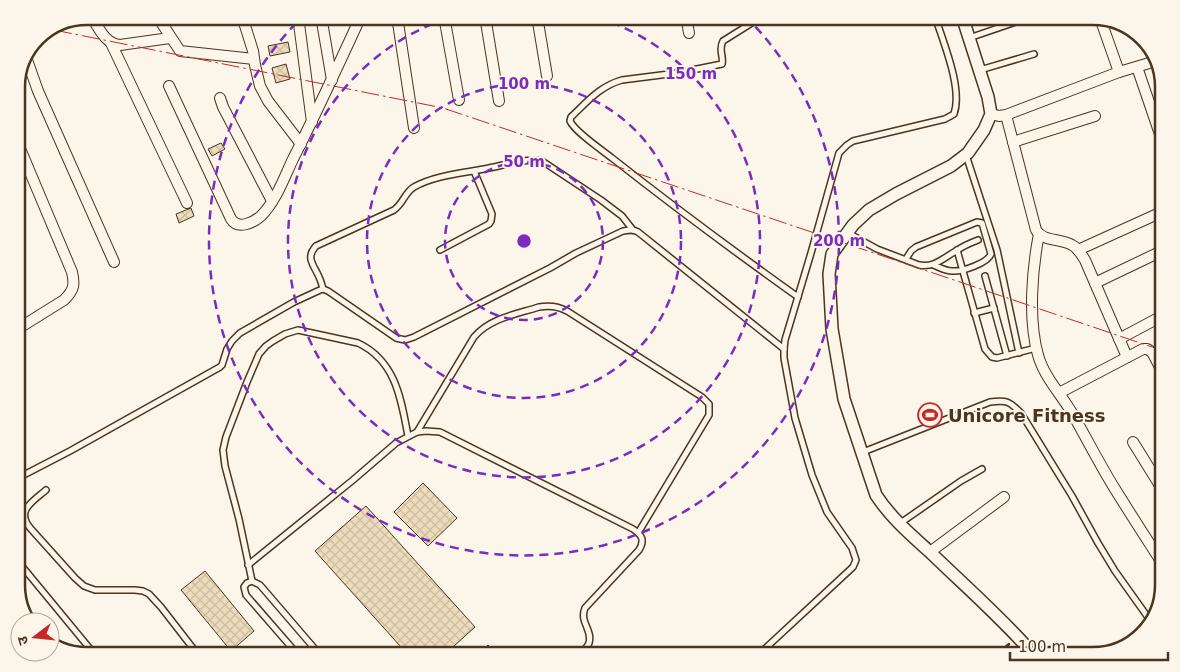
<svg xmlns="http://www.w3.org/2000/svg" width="1180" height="672" font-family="'DejaVu Sans','Noto Sans Devanagari',sans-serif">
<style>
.building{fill:url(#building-cross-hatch);stroke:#4a3520}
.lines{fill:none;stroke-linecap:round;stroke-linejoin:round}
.service-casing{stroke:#4a3520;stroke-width:8}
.minor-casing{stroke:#4a3520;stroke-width:12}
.tertiary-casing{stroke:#4a3520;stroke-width:14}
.service{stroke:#fbf6e9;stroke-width:5}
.minor{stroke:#fbf6e9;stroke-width:10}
.tertiary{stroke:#fbf6e9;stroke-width:11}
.wall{stroke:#4a3520;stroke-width:2.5}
.power{stroke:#c62828;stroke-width:1;stroke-dasharray:18 4 2.5 4;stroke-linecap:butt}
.ring{fill:none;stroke:#7b2cbf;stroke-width:2.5;stroke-dasharray:9 6}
.labels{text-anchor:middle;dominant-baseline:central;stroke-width:4;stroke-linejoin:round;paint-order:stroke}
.poi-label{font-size:18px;font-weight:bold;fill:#4a3520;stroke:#fbf6e9;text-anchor:start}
.rim{fill:none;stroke:#4a3520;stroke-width:2.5}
.centre{fill:#7b2cbf;stroke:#fbf6e9;stroke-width:2.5}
.ring-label{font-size:15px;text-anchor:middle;font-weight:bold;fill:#7b2cbf;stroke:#fbf6e9;stroke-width:4;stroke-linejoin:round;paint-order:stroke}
</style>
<defs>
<pattern id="building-cross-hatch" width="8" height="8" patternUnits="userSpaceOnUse" patternTransform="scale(1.25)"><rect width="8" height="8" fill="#ecdcbc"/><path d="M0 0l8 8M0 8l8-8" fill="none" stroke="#ccbda1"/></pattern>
</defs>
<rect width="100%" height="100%" fill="#fbf6e9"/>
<g class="building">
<polygon points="288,42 290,52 270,56 268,46"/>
<polygon points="286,64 290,79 276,83 272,68"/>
<polygon points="221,143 225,149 212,156 208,149"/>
<polygon points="191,208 194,216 179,223 176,214"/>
<polygon points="423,483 457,518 428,546 394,512"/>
<polygon points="366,506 475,627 443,656 409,656 315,551"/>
<polygon points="205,571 254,631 231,651 181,590"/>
<polygon points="488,645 498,656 477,656"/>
</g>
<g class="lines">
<g class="service-casing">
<g id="service">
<path d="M763,16l-40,25c-5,8 1,16 -1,23l-45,9 -55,7c-22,6 -35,22 -51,37l-1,4c5,11 32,29 42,37 61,48 123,94 186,139"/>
<polyline points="969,38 1033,16"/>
<polyline points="980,70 1034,54"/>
<polyline points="966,155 997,250 1019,353"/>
<path d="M848,233l29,16 42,16c15,3 24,-7 37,-14 7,-5 14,-8 22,-11"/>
<polyline points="440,250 489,224 491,221 492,214 474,171"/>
<polyline points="957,250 985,349 992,357 997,358 1036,348"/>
<path d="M906,259l5,-8 5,-4 61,-25 5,1 9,31c-3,9 -29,18 -39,17 -7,0 -13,-4 -19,-6"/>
<polyline points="985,276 1007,356"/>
<path d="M323,289c-1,-4 -2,-8 -4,-12 -5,-12 -14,-19 -3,-31l78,-36c9,-6 11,-18 20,-23 21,-12 51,-14 75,-19 16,-3 36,-10 53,-7l59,39 21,16 11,14"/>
<polyline points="974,313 994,308"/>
<path d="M417,432l57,-95c16,-19 43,-23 65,-30 11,-2 19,-1 28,4l135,86 7,7v11l-71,118"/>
<path d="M863,452l127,-50c17,-2 19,-1 31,11l51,83 26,47 17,28 37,52"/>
<path d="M16,479l54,-28 150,-84 2,-2 5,-16 5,-8 8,-8 54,-31 26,-12 3,-1 5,2 68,47 9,2 9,-3 136,-69 26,-15 47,-22c6,-1 10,-2 15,1l146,117"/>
<path d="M46,490c-14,12 -31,21 -15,39l44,49 9,8 11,4h40l8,1 6,3 12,13 38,49"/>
<polyline points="899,524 961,481 982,469"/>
<polyline points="16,559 96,656"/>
<path d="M248,565l105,-85 43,-37 21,-11 9,-1 14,1 193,97c9,6 12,11 6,21l-54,58c-6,14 8,22 4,35 -2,5 -7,9 -10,13"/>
<path d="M252,581l-13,-62 -14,-53 -2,-16 3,-13 21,-55 12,-28 7,-8 7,-5 12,-7 13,-4 60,13c38,18 43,56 50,93"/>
<polyline points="299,656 246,595 244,587 247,583 252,581 260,585 321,656"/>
<path d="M757,656l96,-89 3,-7 -4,-12 -25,-36 -15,-37 -17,-57 -11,-60v-9l1,-9 26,-87 28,-100 8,-8 6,-4 92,-22 9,-5c9,-26 -11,-72 -19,-98"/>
</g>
</g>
<g class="minor-casing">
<g id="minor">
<path d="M91,16c8,12 14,28 29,29l50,-7"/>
<polyline points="157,16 180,51 254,59"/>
<polyline points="242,16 253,51 255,65 260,86 268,101 301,144"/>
<polyline points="298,16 312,122"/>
<polyline points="321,16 332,80"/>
<polyline points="397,16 414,128"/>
<polyline points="444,16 459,100"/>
<polyline points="485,16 499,101"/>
<polyline points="537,16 547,76"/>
<polyline points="686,16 689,33"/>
<polyline points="1100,18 1119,72"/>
<polyline points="111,43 187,203"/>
<polyline points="27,60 38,91 114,262"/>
<polyline points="1137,67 1164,146"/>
<path d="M169,86l62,133c7,11 22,4 30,-3 15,-15 23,-38 32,-57 24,-47 46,-95 68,-143"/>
<polyline points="220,98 223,107 272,201"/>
<polyline points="991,114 999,116 1006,115 1119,72 1156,61"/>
<path d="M1006,115l30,115c7,12 24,8 36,15 6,3 9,9 13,15l42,97"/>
<path d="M16,139l56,133c3,13 2,18 -8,28l-48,30"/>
<polyline points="1013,142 1095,116"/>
<path d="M1039,234c-7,36 -11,85 -1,121 6,22 23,39 34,58 15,26 28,52 43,76 16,26 33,52 49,77"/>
<polyline points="1078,250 1164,211"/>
<polyline points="1095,283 1164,250"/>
<polyline points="1119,339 1164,315"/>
<polyline points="1059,393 1143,349 1147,349 1152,352 1164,375"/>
<polyline points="1133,442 1164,492"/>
<polyline points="930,552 1004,497"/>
</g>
</g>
<g class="tertiary-casing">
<path id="tertiary" d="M962,16l26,81 3,17 -7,16 -16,23 -17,13 -55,28 -27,16 -16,15 -21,29 -3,20 3,55 12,70 32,96c15,23 35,40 55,58 35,34 72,66 104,103"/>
</g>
<use href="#service" class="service"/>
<use href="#minor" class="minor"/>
<use href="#tertiary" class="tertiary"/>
<polyline class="wall" points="995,656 1009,644"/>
<polyline class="power" points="54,30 443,108 957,281 1164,351"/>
</g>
<g class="ring">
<circle cx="524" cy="241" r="79"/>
<circle cx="524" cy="241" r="157"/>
<path d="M597 17A236 236 0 1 1 451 17"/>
<path d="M745 16A315 315 0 1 1 303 16"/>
</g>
<defs>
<g id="stadium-ring" transform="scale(1.25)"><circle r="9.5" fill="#fbf6e9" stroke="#c62828" stroke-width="1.5"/><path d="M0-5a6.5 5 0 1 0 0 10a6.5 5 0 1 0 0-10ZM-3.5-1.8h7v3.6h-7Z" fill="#c62828"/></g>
</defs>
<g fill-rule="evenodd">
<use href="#stadium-ring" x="930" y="415"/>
</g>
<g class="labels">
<g class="poi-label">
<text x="948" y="415">Unicore Fitness</text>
</g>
</g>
<path d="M0 0H1180V672H0ZM87 25H1093A62 62 0 0 1 1155 87V585A62 62 0 0 1 1093 647H87A62 62 0 0 1 25 585V87A62 62 0 0 1 87 25Z" fill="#fbf6e9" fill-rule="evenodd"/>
<path class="rim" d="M87 25H1093A62 62 0 0 1 1155 87V585A62 62 0 0 1 1093 647H87A62 62 0 0 1 25 585V87A62 62 0 0 1 87 25Z"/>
<circle cx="524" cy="241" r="8" class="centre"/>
<g class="ring-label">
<text x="691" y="79">150 m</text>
<text x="524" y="89">100 m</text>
<text x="524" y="167">50 m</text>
<text x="839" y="246">200 m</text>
</g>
<g transform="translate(35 637) rotate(254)"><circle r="24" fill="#fbf6e9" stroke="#b4a999"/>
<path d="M0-4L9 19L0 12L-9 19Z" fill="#c62828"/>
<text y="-8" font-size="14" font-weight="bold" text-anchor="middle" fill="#4a3520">उ</text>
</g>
<path d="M1010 652v8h158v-8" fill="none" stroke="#4a3520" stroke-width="2.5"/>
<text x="1018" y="652" font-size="15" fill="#4a3520" stroke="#fbf6e9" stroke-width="4" paint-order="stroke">100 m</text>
</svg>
